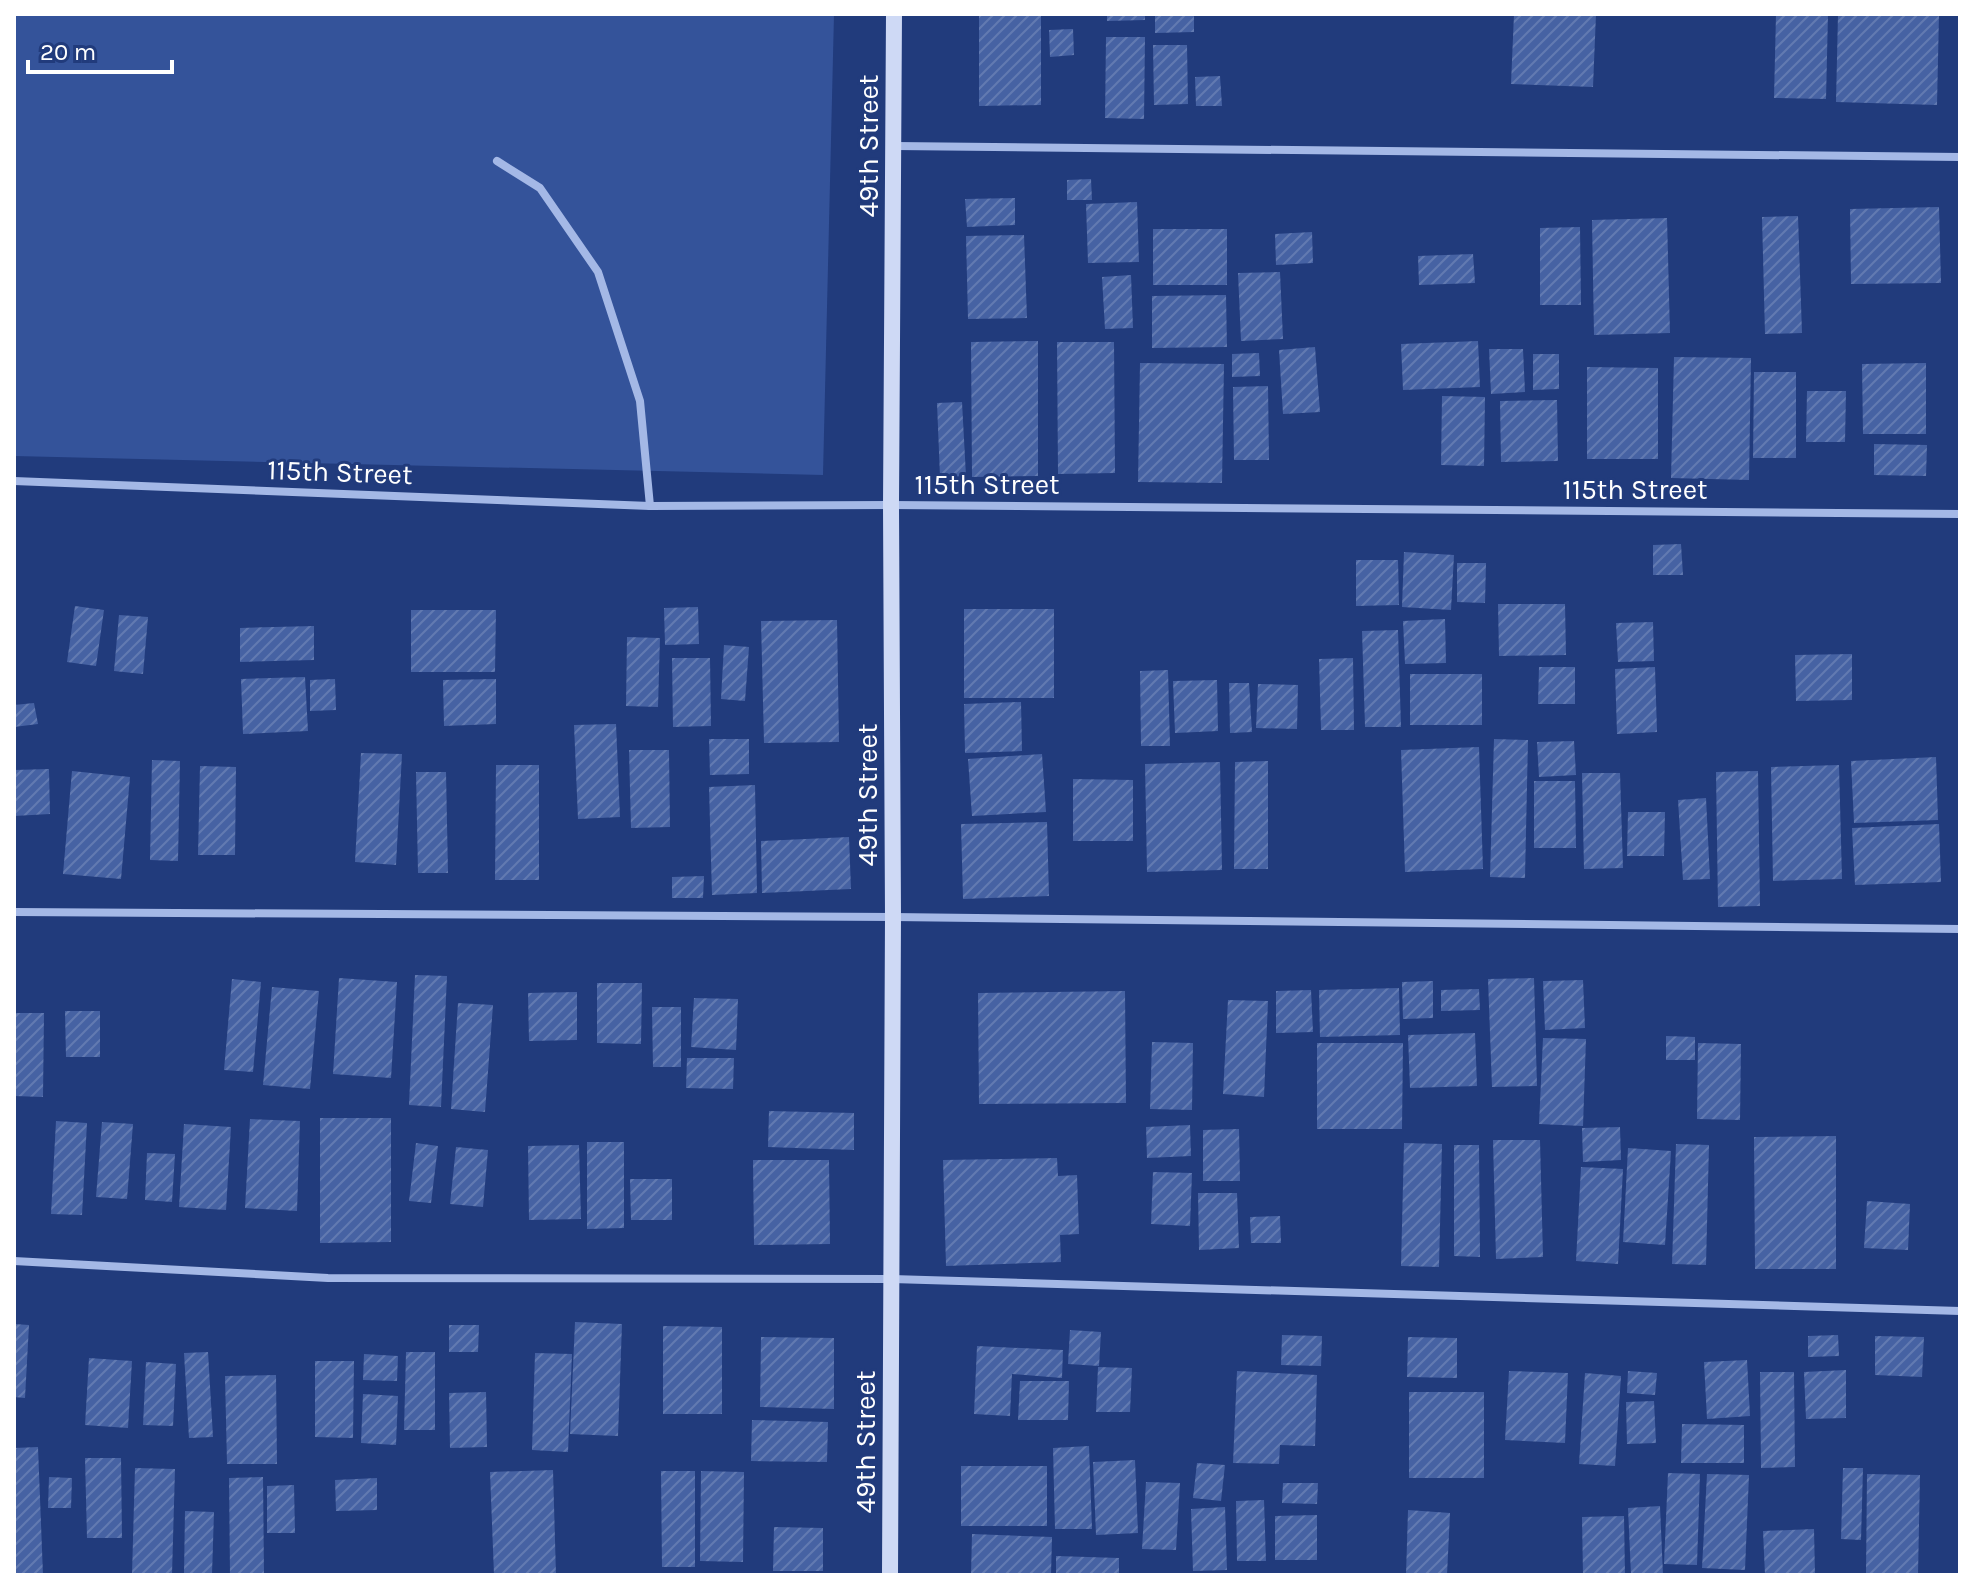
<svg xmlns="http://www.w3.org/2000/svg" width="1974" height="1589" font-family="Karla,sans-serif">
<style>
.green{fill:#34539a}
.building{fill:url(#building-hatch)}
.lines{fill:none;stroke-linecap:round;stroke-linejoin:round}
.street{stroke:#a4b8e6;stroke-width:8}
.secondary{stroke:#ced9f5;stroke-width:16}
.labels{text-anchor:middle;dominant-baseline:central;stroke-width:6;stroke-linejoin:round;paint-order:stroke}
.street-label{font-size:28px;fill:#fff;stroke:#213b7c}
</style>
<defs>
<pattern id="building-hatch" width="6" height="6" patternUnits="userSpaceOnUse" patternTransform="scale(2)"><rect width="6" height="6" fill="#4662a3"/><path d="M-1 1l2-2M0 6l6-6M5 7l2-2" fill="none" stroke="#627ab1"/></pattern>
</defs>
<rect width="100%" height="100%" fill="#213b7c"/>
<polygon class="green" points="14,14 834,14 823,475 14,456"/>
<g class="building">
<polygon points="979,14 1041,14 1041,105 979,106"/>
<polygon points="1107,14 1145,14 1145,20 1107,21"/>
<polygon points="1155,14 1194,14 1194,32 1155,33"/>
<polygon points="1514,14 1596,14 1593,87 1511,84"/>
<polygon points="1776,14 1828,14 1826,99 1774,98"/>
<polygon points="1838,14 1939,14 1937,105 1836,102"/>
<polygon points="1073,29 1074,55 1050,57 1049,30"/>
<polygon points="1106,37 1145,37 1144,119 1105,118"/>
<polygon points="1153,45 1187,45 1188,104 1154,105"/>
<polygon points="1220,76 1222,106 1196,106 1195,77"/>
<polygon points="1091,179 1092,200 1067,200 1067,180"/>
<polygon points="1015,198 1015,225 967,227 965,199"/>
<polygon points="1137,202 1139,262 1088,263 1086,204"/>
<polygon points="1939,207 1941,283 1851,284 1850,209"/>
<polygon points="1798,216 1802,333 1765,334 1762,217"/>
<polygon points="1667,218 1670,333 1594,335 1592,220"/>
<polygon points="1580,227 1581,305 1540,305 1540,228"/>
<rect x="1153" y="229" width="74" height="56"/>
<polygon points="1312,232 1313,263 1276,265 1275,234"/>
<polygon points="1024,235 1027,318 968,319 966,236"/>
<polygon points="1473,254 1475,283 1419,285 1418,256"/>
<polygon points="1280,272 1283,339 1241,341 1238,273"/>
<polygon points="1131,275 1133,328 1105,329 1102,277"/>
<polygon points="1226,295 1227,347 1152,348 1152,296"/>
<polygon points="1038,341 1038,476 972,477 971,342"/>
<polygon points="1478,341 1480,387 1403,390 1401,344"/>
<polygon points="1057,342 1114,342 1115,473 1058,474"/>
<polygon points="1315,347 1320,412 1283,414 1279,350"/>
<polygon points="1489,349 1523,349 1525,392 1491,394"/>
<polygon points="1259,353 1260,376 1232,377 1232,354"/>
<polygon points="1533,354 1559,354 1559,389 1533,390"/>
<polygon points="1674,357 1751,358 1749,480 1671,478"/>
<polygon points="1140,363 1224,364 1222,483 1138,482"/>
<polygon points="1926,363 1926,434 1863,434 1862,364"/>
<polygon points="1587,367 1658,368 1658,459 1587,459"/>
<polygon points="1754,372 1796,372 1796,458 1753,458"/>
<polygon points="1268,386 1269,460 1234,460 1233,387"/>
<polygon points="1807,391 1846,391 1845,442 1806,442"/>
<polygon points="1442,396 1485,397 1484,466 1441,465"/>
<polygon points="1557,400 1558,461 1501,462 1500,401"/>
<polygon points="962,402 966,476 940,477 937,403"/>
<polygon points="1874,444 1927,445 1926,476 1874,475"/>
<polygon points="1681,544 1683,575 1653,575 1653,545"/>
<polygon points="1404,552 1454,555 1451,610 1402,607"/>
<polygon points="1356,560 1398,560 1399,605 1356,606"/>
<polygon points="1457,563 1486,563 1485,603 1457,602"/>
<polygon points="1498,604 1565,604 1566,655 1499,656"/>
<polygon points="75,606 104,610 96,666 67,662"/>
<polygon points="698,607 699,644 665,645 664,608"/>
<rect x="964" y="609" width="90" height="89"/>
<polygon points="411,610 496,610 495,672 411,672"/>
<polygon points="119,615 148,617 143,674 114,671"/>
<polygon points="1445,619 1446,663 1405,664 1403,621"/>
<polygon points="837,620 839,742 764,743 761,621"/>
<polygon points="1653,622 1654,661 1618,662 1616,623"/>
<polygon points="314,626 314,660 240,662 240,628"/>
<polygon points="1398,630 1401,727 1365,727 1362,631"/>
<polygon points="627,637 660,638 658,707 626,706"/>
<polygon points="724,645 749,647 745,701 721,699"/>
<polygon points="1852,654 1852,700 1796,701 1795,655"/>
<polygon points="672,658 710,658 711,726 673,727"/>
<polygon points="1353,658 1354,730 1321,730 1319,659"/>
<polygon points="1539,667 1575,667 1575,704 1538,704"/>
<polygon points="1655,667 1657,732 1617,734 1615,669"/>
<polygon points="1168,670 1170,746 1141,746 1140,671"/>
<rect x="1410" y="674" width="72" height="51"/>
<polygon points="305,677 308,731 243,734 241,679"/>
<polygon points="335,679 336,710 310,711 310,680"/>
<polygon points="496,679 496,724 444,726 443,680"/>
<polygon points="1217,680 1218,731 1175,733 1173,681"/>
<polygon points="1229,683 1249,683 1252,732 1230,733"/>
<polygon points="1258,684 1298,685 1297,729 1256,728"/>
<polygon points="1021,702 1022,751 965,753 964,704"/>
<polygon points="34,703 38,724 14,727 14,705"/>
<polygon points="616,724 620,817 578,819 574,725"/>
<polygon points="709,739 749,739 749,774 710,775"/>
<polygon points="1494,739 1528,740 1525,878 1490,877"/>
<polygon points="1574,741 1576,775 1539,777 1537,742"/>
<polygon points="1479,747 1483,869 1405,872 1401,750"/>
<polygon points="629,750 669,750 670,827 631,828"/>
<polygon points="361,753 402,754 396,865 355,862"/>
<polygon points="1042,754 1046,812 972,816 968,759"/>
<polygon points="1936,757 1938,820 1854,823 1851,761"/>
<polygon points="152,760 180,761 178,861 150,860"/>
<polygon points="1268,761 1268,869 1234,869 1235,762"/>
<polygon points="1220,762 1222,870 1147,872 1145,764"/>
<polygon points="496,765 539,765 539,880 495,880"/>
<polygon points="1839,765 1842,879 1773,881 1771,767"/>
<polygon points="200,766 236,767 235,855 198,855"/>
<polygon points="49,769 50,814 14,816 14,770"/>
<polygon points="72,771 130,777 121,879 63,874"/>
<polygon points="1758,771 1760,906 1718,907 1716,772"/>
<polygon points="416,772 446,772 448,873 418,873"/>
<polygon points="1582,773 1620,773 1623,868 1584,869"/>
<polygon points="1073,779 1133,780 1133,841 1073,841"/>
<polygon points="1534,781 1575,781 1576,848 1534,848"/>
<polygon points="755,785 757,893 712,895 709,787"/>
<polygon points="1706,798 1710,879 1683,880 1678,800"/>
<polygon points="1628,812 1665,812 1664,856 1627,856"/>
<polygon points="1047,822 1049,896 963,899 961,824"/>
<polygon points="1939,824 1941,882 1855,885 1852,828"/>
<polygon points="849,837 851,889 762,893 761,841"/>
<polygon points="704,876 703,898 672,898 672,877"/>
<polygon points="415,975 447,976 441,1107 409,1105"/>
<polygon points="339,978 397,982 391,1078 333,1074"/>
<polygon points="1534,978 1537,1086 1492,1087 1488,979"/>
<polygon points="232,979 261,982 253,1072 224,1070"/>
<polygon points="1583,980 1585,1028 1545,1030 1543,981"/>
<polygon points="1433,981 1433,1018 1403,1019 1402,982"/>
<polygon points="597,983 642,983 641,1044 597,1043"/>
<polygon points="272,987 319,991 310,1089 263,1085"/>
<polygon points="1399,988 1400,1035 1320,1037 1319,990"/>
<polygon points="1479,989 1480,1010 1441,1011 1441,990"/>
<polygon points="1311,990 1313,1032 1276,1033 1276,991"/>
<polygon points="1125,991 1126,1103 979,1104 978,993"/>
<polygon points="577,992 577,1040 529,1041 528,993"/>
<polygon points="694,998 738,999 736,1050 691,1047"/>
<polygon points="1228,1000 1268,1001 1264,1097 1223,1094"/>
<polygon points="458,1003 493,1005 485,1112 451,1109"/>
<polygon points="652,1007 681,1007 681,1067 653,1067"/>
<polygon points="65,1011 100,1011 100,1057 66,1057"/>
<polygon points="14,1013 44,1013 43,1097 14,1096"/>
<polygon points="1475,1033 1477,1086 1410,1088 1408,1035"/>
<polygon points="1666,1036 1695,1037 1695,1060 1666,1060"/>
<polygon points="1543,1038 1586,1039 1583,1126 1539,1124"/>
<polygon points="1152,1042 1193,1043 1192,1110 1150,1109"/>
<polygon points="1317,1043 1403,1043 1402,1129 1317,1129"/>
<polygon points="1698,1043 1741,1044 1740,1120 1697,1119"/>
<polygon points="687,1058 734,1058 733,1089 686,1088"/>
<polygon points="769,1111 854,1113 854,1150 768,1147"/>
<polygon points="320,1118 391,1118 391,1242 320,1243"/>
<polygon points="250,1119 300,1121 297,1211 245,1208"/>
<polygon points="56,1121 87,1123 82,1215 51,1214"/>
<polygon points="102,1122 133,1124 127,1199 96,1197"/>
<polygon points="184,1124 231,1127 226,1210 179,1207"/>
<polygon points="1190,1125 1191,1156 1147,1158 1146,1127"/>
<polygon points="1620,1127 1621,1160 1583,1162 1582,1128"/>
<polygon points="1239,1129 1240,1181 1203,1181 1203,1130"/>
<polygon points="1836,1136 1836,1269 1755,1269 1754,1137"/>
<polygon points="1493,1140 1540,1140 1543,1257 1496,1259"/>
<polygon points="587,1142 624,1142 624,1228 587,1229"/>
<polygon points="416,1143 438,1146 431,1203 409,1201"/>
<polygon points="1404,1143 1442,1144 1439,1267 1401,1266"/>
<polygon points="1676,1144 1709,1145 1706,1265 1672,1264"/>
<polygon points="579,1145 581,1219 529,1220 528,1146"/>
<polygon points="1454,1145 1479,1145 1480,1257 1454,1256"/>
<polygon points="456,1147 488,1150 483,1207 450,1204"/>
<polygon points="1628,1148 1671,1151 1665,1245 1623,1242"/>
<polygon points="147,1153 175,1154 172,1202 145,1200"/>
<polygon points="1057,1158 1058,1176 1077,1175 1079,1234 1060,1235 1061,1262 946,1266 943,1160"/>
<polygon points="753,1160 829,1160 830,1244 754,1245"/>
<polygon points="1581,1167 1623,1169 1618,1264 1576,1261"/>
<polygon points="1153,1172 1192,1173 1190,1226 1151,1224"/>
<polygon points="630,1179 672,1179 672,1220 631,1220"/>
<polygon points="1198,1193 1237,1193 1239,1248 1199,1250"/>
<polygon points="1867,1201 1910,1204 1908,1250 1864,1248"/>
<polygon points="1280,1216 1281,1243 1251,1243 1250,1217"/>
<polygon points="575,1322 622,1324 618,1436 570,1434"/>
<polygon points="14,1324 29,1325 25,1398 14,1397"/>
<polygon points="449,1325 479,1325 478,1352 449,1352"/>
<polygon points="663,1326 722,1327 722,1414 663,1414"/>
<polygon points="1070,1330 1101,1332 1099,1366 1068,1364"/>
<polygon points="1282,1335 1322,1336 1321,1366 1281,1365"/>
<polygon points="1838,1335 1839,1356 1808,1357 1808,1336"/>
<polygon points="1875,1336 1924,1337 1922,1377 1875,1375"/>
<polygon points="761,1337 834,1338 834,1409 760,1407"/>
<polygon points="1408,1337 1457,1338 1457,1378 1407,1377"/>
<polygon points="977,1346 1063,1350 1062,1378 1012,1374 1010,1416 974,1414"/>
<polygon points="208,1352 213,1437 189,1438 184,1353"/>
<polygon points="406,1352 435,1352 435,1430 404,1430"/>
<polygon points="535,1353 572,1354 568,1452 532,1450"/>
<polygon points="364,1354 398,1356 397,1381 363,1380"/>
<polygon points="89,1358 132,1361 128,1428 85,1425"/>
<polygon points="1747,1360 1750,1416 1707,1419 1704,1362"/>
<polygon points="315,1361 354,1361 353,1438 315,1437"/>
<polygon points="146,1362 176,1364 173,1426 143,1425"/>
<polygon points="1098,1367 1132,1368 1130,1412 1096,1412"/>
<polygon points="1846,1370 1846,1418 1806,1419 1804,1372"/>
<polygon points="1237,1371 1317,1375 1315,1446 1280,1445 1279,1464 1233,1463"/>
<polygon points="1509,1371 1568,1373 1565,1443 1505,1440"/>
<polygon points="1628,1371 1657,1373 1655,1395 1627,1393"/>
<polygon points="1760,1372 1794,1372 1795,1467 1761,1468"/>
<polygon points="1585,1373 1621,1376 1615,1466 1579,1464"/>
<polygon points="276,1375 277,1464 227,1464 225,1376"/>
<polygon points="1020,1381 1069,1381 1068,1420 1018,1420"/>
<polygon points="486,1392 487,1447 450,1448 449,1393"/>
<rect x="1409" y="1392" width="75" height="86"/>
<polygon points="363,1394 398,1396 396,1445 361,1443"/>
<polygon points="1654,1401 1656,1443 1627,1444 1626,1402"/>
<polygon points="752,1420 828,1422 827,1462 751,1461"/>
<polygon points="1682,1424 1744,1425 1744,1463 1681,1463"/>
<polygon points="1089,1446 1092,1529 1055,1529 1053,1448"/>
<polygon points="38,1447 43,1575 14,1575 14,1448"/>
<polygon points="85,1458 121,1458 122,1538 87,1538"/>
<polygon points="1135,1460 1138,1533 1096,1535 1093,1462"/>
<polygon points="1197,1463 1225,1465 1221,1501 1193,1498"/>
<rect x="961" y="1466" width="86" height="60"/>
<polygon points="135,1468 175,1469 172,1575 132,1575"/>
<polygon points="1843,1468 1863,1468 1861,1540 1841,1539"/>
<polygon points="553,1470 556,1575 494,1575 490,1472"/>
<polygon points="661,1471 695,1471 695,1567 662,1567"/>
<polygon points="701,1471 744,1472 743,1562 700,1561"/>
<polygon points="1668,1473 1700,1474 1697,1565 1664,1564"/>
<polygon points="1707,1474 1749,1475 1745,1570 1702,1568"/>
<polygon points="1867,1474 1920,1475 1918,1575 1866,1575"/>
<polygon points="49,1477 72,1478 71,1508 48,1508"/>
<polygon points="263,1477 264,1575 230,1575 229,1478"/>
<polygon points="377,1478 377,1510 336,1511 335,1480"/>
<polygon points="1146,1482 1180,1483 1176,1550 1142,1549"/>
<polygon points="1283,1483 1318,1483 1317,1504 1282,1503"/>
<polygon points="294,1485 295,1533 267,1533 267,1486"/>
<polygon points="1264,1500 1266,1561 1237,1561 1236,1501"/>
<polygon points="1660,1506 1663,1575 1631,1575 1628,1508"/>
<polygon points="1225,1507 1227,1570 1193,1571 1191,1509"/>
<polygon points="1408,1510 1450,1513 1447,1575 1406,1575"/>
<polygon points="185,1511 214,1512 212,1575 184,1574"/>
<polygon points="1317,1515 1317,1560 1275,1560 1275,1516"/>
<polygon points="1624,1516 1625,1575 1583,1575 1582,1517"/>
<polygon points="774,1527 823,1528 823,1571 773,1571"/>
<polygon points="1814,1529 1815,1575 1765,1575 1763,1531"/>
<polygon points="972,1534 1052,1537 1051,1575 971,1575"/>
<polygon points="1056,1556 1119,1558 1119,1575 1056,1575"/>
</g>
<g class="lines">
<g class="street">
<polyline points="895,146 1960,157"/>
<polyline points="497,161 540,188 598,272 640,401 650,506"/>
<polyline points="14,481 650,506 891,505 1960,514"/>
<polyline points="14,912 893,917 1960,929"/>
<polyline points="14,1261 328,1278 892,1279 1960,1311"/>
</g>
<polyline class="secondary" points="890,1575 893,917 891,505 894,14"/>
</g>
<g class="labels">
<g class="street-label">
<text transform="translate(868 146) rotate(-90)">49th Street</text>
<text transform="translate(340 472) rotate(2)">115th Street</text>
<text x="987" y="484">115th Street</text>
<text x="1635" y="489">115th Street</text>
<text transform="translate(867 795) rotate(-90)">49th Street</text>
<text transform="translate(865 1442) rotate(-90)">49th Street</text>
</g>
</g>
<rect width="1974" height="1589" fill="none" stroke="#ffffff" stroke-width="32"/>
<path d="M28 60v12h144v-12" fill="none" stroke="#ffffff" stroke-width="4"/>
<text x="40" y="60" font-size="24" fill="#ffffff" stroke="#213b7c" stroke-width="6" paint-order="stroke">20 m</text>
</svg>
